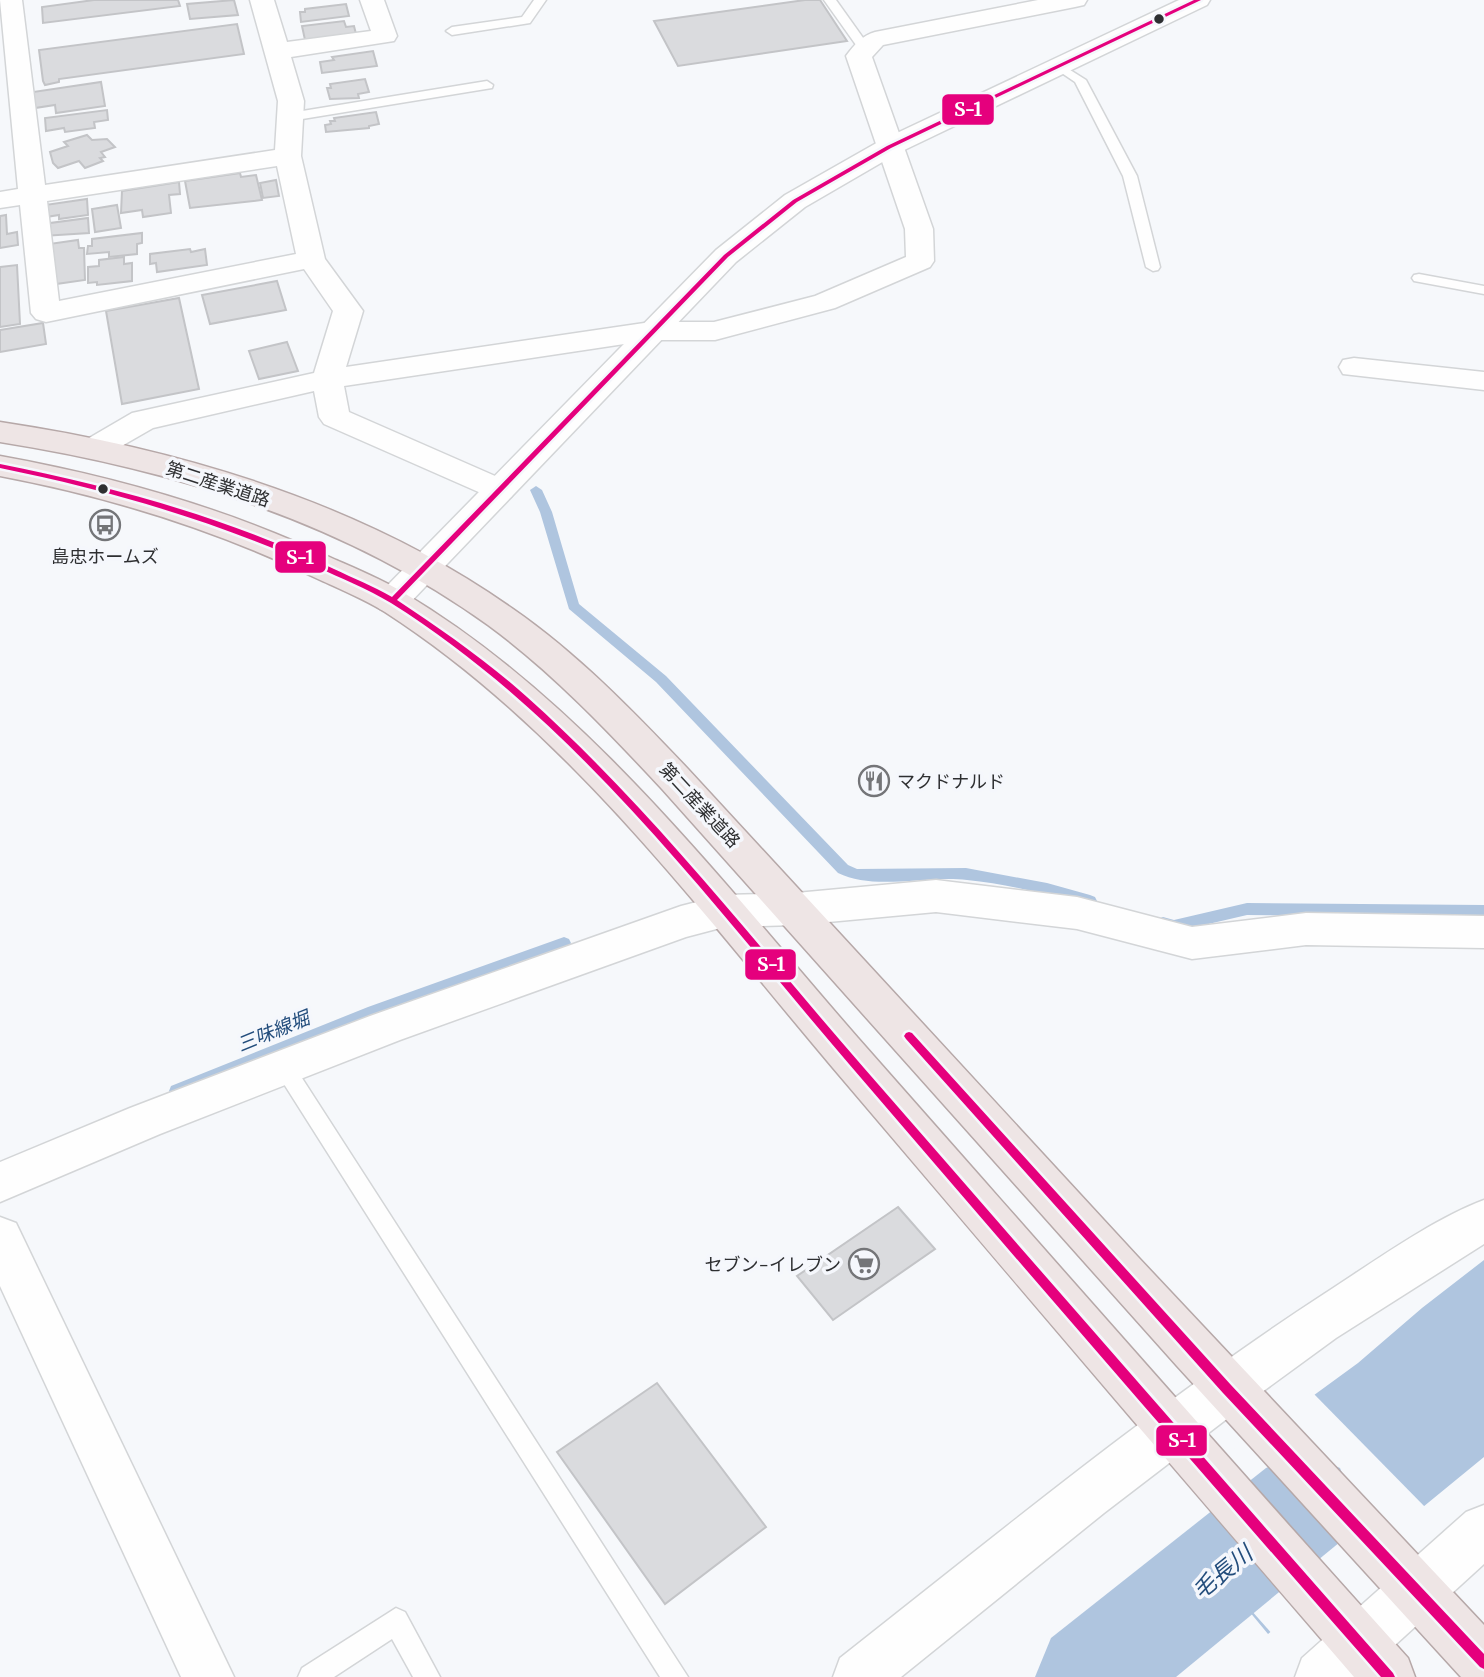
<svg xmlns="http://www.w3.org/2000/svg" width="1484" height="1677" font-family="Merriweather,'Noto Sans JP',serif">
<style>
.water{fill:#afc5df}
.pier{fill:#f6f8fb}
.lines{fill:none;stroke-linecap:round;stroke-linejoin:round}
.stream{fill:#afc5df;fill-rule:evenodd}
.river{fill:#afc5df;fill-rule:evenodd}
.building{fill:#dadbde;stroke:#c3c4c7;stroke-width:2}
.lane-casing{stroke:#d3d5d7;stroke-width:3}
.street-casing{stroke:#d3d5d7;stroke-width:3}
.secondary-casing{stroke:#d3d5d7;stroke-width:3}
.primary-casing{stroke:#b6a8a8;stroke-width:3}
.lane{fill:#fefefe;fill-rule:evenodd}
.street{fill:#fefefe;fill-rule:evenodd}
.secondary{fill:#fefefe;fill-rule:evenodd}
.primary{fill:#eee5e5;fill-rule:evenodd}
.bus-1-casing{stroke:#f5f7fc;stroke-width:5}
.bus-1{fill:#e5007d;fill-rule:evenodd}
.bus-dot{fill:#2e2f31;stroke:#f5f7fc;stroke-width:2.5}
.labels{text-anchor:middle;dominant-baseline:central;stroke-width:7;stroke-linejoin:round;paint-order:stroke}
.street-label{font-size:18px;fill:#2e2f31;stroke:#f5f7fc}
.poi-label{font-size:18px;fill:#2e2f31;stroke:#f5f7fc}
.water-label{font-size:19px;font-style:italic;fill:#234d7c;stroke:#f5f7fc}
.near-water-label{font-size:23px;font-style:italic;fill:#234d7c;stroke:#f5f7fc}
.line-badge{stroke:#f5f7fc;stroke-width:2.5}
.badge-label{font-size:19px;text-anchor:middle;font-weight:bold;fill:#fff}
</style>
<rect width="100%" height="100%" fill="#f6f8fb"/>
<polygon class="water" points="1484,1260 1484,1457 1268,1634 1162,1506 1358,1363 1422,1308"/>
<polygon class="pier" points="1312,1392 1427,1509 1273,1635 1158,1505"/>
<g class="lines">
<g class="stream">
<path d="M536,486l6,4 10,22 27,92 87,72 182,189 9,4 109,-1 81,15 43,12 5,2 2,4 -2,4 -5,2c-40,-12 -81,-23 -123,-27 -40,-5 -93,11 -129,-7l-182,-191 -87,-73 -29,-97 -10,-22z"/>
<polygon points="1247,903 1484,905 1484,917 1247,915 1174,932 1158,927 1156,923 1158,919 1163,917 1174,920"/>
<polygon points="564,937 569,939 571,943 569,947 378,1015 183,1096 177,1098 171,1096 169,1091 171,1086 368,1007"/>
</g>
<polygon class="river" points="1303,1453 1340,1468 1355,1505 1340,1542 1176,1677 1035,1677 1051,1638 1266,1468"/>
</g>
<g class="building">
<polygon points="94,0 178,0 180,6 43,23 42,7"/>
<polygon points="234,0 238,15 190,19 187,4"/>
<polygon points="805,0 820,0 847,41 678,66 654,21"/>
<polygon points="346,4 349,16 301,22 300,12 305,12 305,9"/>
<polygon points="344,21 346,27 354,26 356,34 305,40 302,26"/>
<polygon points="237,24 244,54 59,79 59,82 45,85 43,81 39,50"/>
<polygon points="373,51 377,66 322,73 320,62 334,60 332,57"/>
<polygon points="365,79 369,92 358,94 359,98 330,99 327,88 331,88 330,84"/>
<polygon points="101,82 105,106 56,113 55,105 35,108 33,92"/>
<polygon points="107,110 108,120 94,122 95,128 65,132 64,128 46,131 45,118"/>
<polygon points="376,112 379,124 369,126 369,128 326,132 325,125 331,124 330,121 335,121 334,118"/>
<polygon points="87,135 92,140 107,139 115,147 101,152 105,157 100,158 103,161 85,168 79,161 58,168 53,163 50,152 68,146 64,142"/>
<polygon points="240,173 241,177 256,175 262,200 190,208 185,181"/>
<polygon points="276,180 279,196 263,198 260,183"/>
<polygon points="179,182 180,194 169,195 171,213 143,217 142,210 121,213 122,191"/>
<polygon points="87,199 88,215 59,219 59,215 46,217 45,205"/>
<polygon points="117,205 121,228 95,232 92,209"/>
<polygon points="6,215 7,234 17,232 18,245 0,248 0,216"/>
<polygon points="88,218 89,233 43,236 43,224"/>
<polygon points="142,233 142,243 137,244 137,254 109,257 109,252 87,254 88,246 92,246 92,239"/>
<polygon points="78,240 79,248 84,248 85,280 49,285 49,244"/>
<polygon points="190,249 191,252 205,249 207,265 157,272 156,263 150,264 150,254"/>
<polygon points="124,257 124,264 132,263 132,281 97,285 97,282 88,283 88,267 99,266 99,260"/>
<polygon points="17,265 20,324 0,327 0,267"/>
<polygon points="277,281 286,310 210,324 202,295"/>
<polygon points="179,298 199,389 122,404 106,311"/>
<polygon points="43,323 46,344 0,352 0,330"/>
<polygon points="287,342 298,371 259,379 249,351"/>
<polygon points="898,1207 935,1249 833,1320 797,1276"/>
<polygon points="657,1383 766,1527 665,1604 557,1452"/>
</g>
<g class="lines">
<g class="lane-casing">
<g id="lane">
<polygon points="534,0 546,0 530,23 452,35 446,31 452,27 522,17"/>
<polygon points="824,0 836,0 871,49 869,52 861,52"/>
<polygon points="1059,63 1086,80 1137,176 1160,267 1158,270 1153,271 1146,267 1123,176 1075,82 1053,67"/>
<polygon points="487,81 493,85 492,88 290,121 283,117 290,113"/>
<polygon points="1419,274 1484,286 1484,294 1414,281 1412,278 1414,275"/>
<polygon points="284,1058 291,1061 688,1677 660,1677 277,1073 273,1067 277,1061"/>
<polygon points="396,1608 405,1612 440,1677 413,1677 392,1639 334,1677 298,1677 302,1668"/>
</g>
</g>
<g class="street-casing">
<g id="street">
<path d="M0,0h22l23,185 230,-35 3,-49 -28,-101h24l13,42 84,-11 -11,-31h24l13,36 -3,5 -103,16 13,44 -3,55 24,103 38,52 -17,56 305,-45h63l101,-26 91,-39 -1,-28 -59,-173c8,-11 17,-21 29,-24l163,-32h49l-3,5 -9,2 -192,38 -11,12 61,172 1,32 -4,6 -95,41 -120,32h-64l-307,46 5,26 162,71 4,7 -4,7 -12,4 -175,-77 -5,-7 -5,-26 -161,37 -47,27 -11,3 -11,-3 -5,-7 5,-7 48,-28 182,-40 19,-62 -29,-42 -258,53 -10,-3 -5,-6 -11,-108 -20,3v-16l18,-3zM277,166l19,88 -237,47 -12,-100z"/>
<polygon points="1354,358 1484,372 1484,390 1343,374 1339,367 1343,360"/>
<polygon points="936,880 1077,897 1192,927 1306,913 1484,916 1484,948 1306,945 1192,959 1077,929 936,912 796,925 724,927 686,937 400,1040 160,1134 0,1202 0,1162 130,1108 370,1016 681,906 724,895 796,893"/>
<path d="M1484,1200v44l-148,94 -78,57 -154,118 -203,164h-68l7,-19c159,-125 315,-254 484,-364 48,-31 107,-74 160,-94z"/>
<polygon points="0,1217 16,1223 234,1677 181,1677 0,1286"/>
<polygon points="1484,1505 1484,1564 1360,1677 1295,1677 1302,1658 1466,1512"/>
</g>
</g>
<g class="secondary-casing">
<polygon id="secondary" points="1179,0 1210,0 1207,5 898,153 805,207 736,262 404,609 392,613 380,609 375,601 380,593 716,250 785,195 880,141"/>
</g>
<g class="primary-casing">
<g id="primary">
<path d="M0,422c180,27 363,81 513,187 65,45 121,103 175,160l450,488 346,368v52h-23l-284,-311 -515,-577c-54,-58 -110,-117 -174,-164 -143,-103 -316,-156 -488,-183z"/>
<path d="M0,456c116,21 229,53 336,104 23,10 47,20 68,33 181,108 317,288 454,445 183,207 365,415 550,620l7,19h-61c-175,-202 -348,-405 -521,-609 -137,-162 -267,-339 -448,-456 -21,-13 -45,-23 -67,-33 -102,-49 -207,-82 -318,-103z"/>
</g>
</g>
<use href="#lane" class="lane"/>
<use href="#street" class="street"/>
<use href="#secondary" class="secondary"/>
<use href="#primary" class="primary"/>
<g class="bus-1-casing">
<g id="bus-1">
<path d="M1194,0h7l-310,148 -94,54 -69,55 -331,343c45,30 90,61 130,97 125,112 227,245 337,371 176,202 352,404 529,605l2,4h-14c-179,-203 -356,-408 -532,-613 -141,-164 -272,-344 -458,-461 -23,-14 -51,-25 -76,-37 -101,-45 -206,-76 -315,-98v-4c115,23 228,54 334,105 19,9 39,17 58,28l332,-342 69,-55 94,-54z"/>
<polygon points="909,1032 912,1033 1231,1385 1484,1654 1484,1669 1480,1667 1223,1393 906,1039 904,1036 906,1033"/>
</g>
</g>
<use href="#bus-1" class="bus-1"/>
</g>
<defs>
<g id="bus-ring" transform="scale(1.575)"><circle r="9.5" fill="#f5f7fc" stroke="#747578" stroke-width="1.5"/><path d="M-5-6H5V4H4V6H2V4H-2V6H-4V4H-5ZM-3.5-4V0h7V-4ZM-3.5 1.2v1.5H-2V1.2ZM2 1.2v1.5H3.5V1.2Z" fill="#747578"/></g>
<g id="restaurant-ring" transform="scale(1.575)"><circle r="9.5" fill="#f5f7fc" stroke="#747578" stroke-width="1.5"/><path d="M-5-6h1v4h1v-4h1v4h1v-4h1v5L-1.5 .5V6h-2V.5L-5-1ZM5-6V6H3V1.5H1.5Q1.5-4 5-6Z" fill="#747578"/></g>
<g id="supermarket-ring" transform="scale(1.575)"><circle r="9.5" fill="#f5f7fc" stroke="#747578" stroke-width="1.5"/><path d="M-6-5.5h2.5l.6 2H6L4.5 2H-2.5L-4.4-4H-6ZM-1.5 3.2a1.3 1.3 0 1 0 .1 0ZM3 3.2a1.3 1.3 0 1 0 .1 0Z" fill="#747578"/></g>
</defs>
<g fill-rule="evenodd">
<use href="#bus-ring" x="105" y="525"/>
<use href="#restaurant-ring" x="874" y="781"/>
<use href="#supermarket-ring" x="864" y="1264"/>
</g>
<g class="bus-dot">
<circle cx="1159" cy="19" r="6"/>
<circle cx="103" cy="489" r="6"/>
</g>
<g class="labels">
<g class="street-label">
<text transform="translate(218 484) rotate(18)">第二産業道路</text>
<text transform="translate(700 805) rotate(47)">第二産業道路</text>
</g>
<g class="poi-label">
<text x="105" y="556">島忠ホームズ</text>
<text x="897" y="781" text-anchor="start">マクドナルド</text>
<text x="841" y="1264" text-anchor="end">セブン-イレブン</text>
</g>
<g class="water-label">
<text transform="translate(273 1031) rotate(-22)">三味線堀</text>
</g>
<g class="near-water-label">
<text transform="translate(1222 1572) rotate(-39)">毛長川</text>
</g>
</g>
<g class="line-badge">
<rect x="941" y="93" width="54" height="33" rx="7" fill="#e5007d"/>
<rect x="274" y="540" width="53" height="34" rx="7" fill="#e5007d"/>
<rect x="744" y="948" width="53" height="33" rx="7" fill="#e5007d"/>
<rect x="1155" y="1424" width="53" height="33" rx="7" fill="#e5007d"/>
</g>
<g class="badge-label">
<text x="968" y="116">S-1</text>
<text x="300" y="564">S-1</text>
<text x="771" y="971">S-1</text>
<text x="1182" y="1447">S-1</text>
</g>
</svg>
